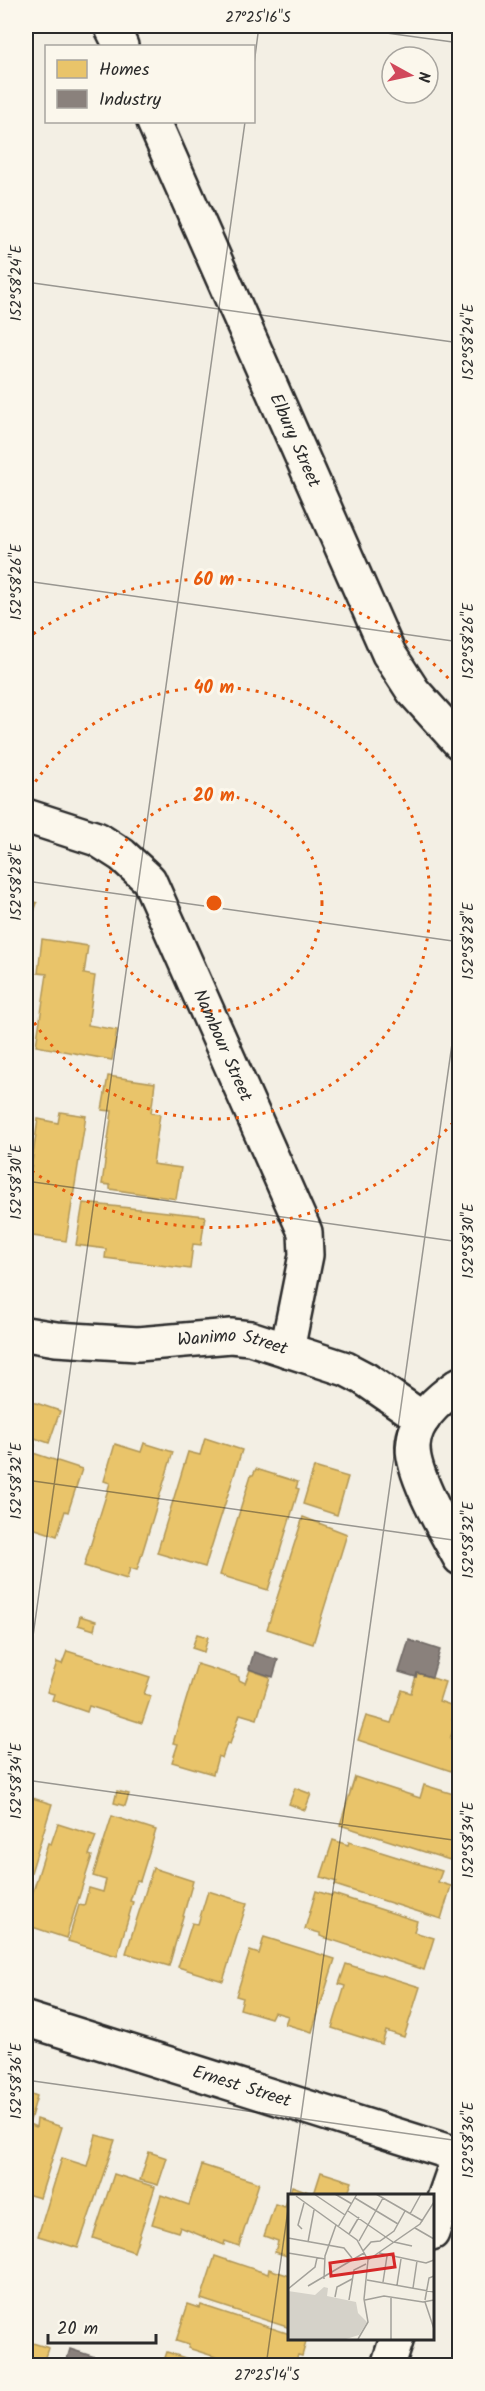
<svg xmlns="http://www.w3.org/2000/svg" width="485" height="2391" font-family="Kalam,sans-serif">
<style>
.homes{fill:#e9c46a;stroke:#b09657;stroke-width:1.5}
.industry{fill:#8a817c;stroke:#6e6764;stroke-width:1.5}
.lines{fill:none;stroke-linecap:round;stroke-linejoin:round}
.minor-casing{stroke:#2b2b2b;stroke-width:38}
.minor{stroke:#fbf7ec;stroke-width:33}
.ticks{fill:none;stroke:#2b2b2b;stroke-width:1.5;stroke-opacity:0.45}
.ring{fill:none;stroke:#e8590c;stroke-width:3;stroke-dasharray:3 6}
.labels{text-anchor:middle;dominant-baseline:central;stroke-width:6;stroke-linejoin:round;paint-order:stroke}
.street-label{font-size:18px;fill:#2b2b2b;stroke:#fbf7ec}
.inset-road{fill:none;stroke:#a3a19a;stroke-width:1.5}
.view{fill:#d62828;fill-opacity:0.15;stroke:#d62828;stroke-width:3}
.inset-edge{fill:none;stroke:#2b2b2b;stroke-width:3}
.centre{fill:#e8590c;stroke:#fbf7ec;stroke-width:3}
.ring-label{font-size:18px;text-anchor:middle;font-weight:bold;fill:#e8590c;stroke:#fbf7ec;stroke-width:6;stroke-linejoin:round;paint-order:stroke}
.neatline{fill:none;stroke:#2b2b2b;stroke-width:2}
.ticks-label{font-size:15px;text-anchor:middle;fill:#2b2b2b}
</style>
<rect width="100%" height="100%" fill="#f3efe4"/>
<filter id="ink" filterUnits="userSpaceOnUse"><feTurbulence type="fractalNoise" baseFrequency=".0167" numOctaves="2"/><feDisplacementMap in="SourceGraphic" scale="12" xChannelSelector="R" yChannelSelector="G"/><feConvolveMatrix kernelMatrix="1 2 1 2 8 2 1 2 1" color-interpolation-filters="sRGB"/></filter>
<g filter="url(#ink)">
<g class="homes">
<polygon points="26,899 37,903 26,935"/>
<polygon points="42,939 88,946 84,974 95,976 88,1025 117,1030 112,1060 36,1046 47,974 38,973"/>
<polygon points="108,1076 155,1083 151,1113 160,1114 153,1164 181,1168 176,1199 110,1189 110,1185 102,1184 112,1111 102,1110"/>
<polygon points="60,1112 86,1116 66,1241 26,1235 26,1206 38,1119 58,1123"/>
<polygon points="83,1203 205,1216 201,1245 193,1244 190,1269 105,1258 106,1249 76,1245"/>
<polygon points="27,1400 60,1411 49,1443 26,1435"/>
<polygon points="205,1438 242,1450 205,1567 157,1553 188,1452 200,1455"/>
<polygon points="26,1442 35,1445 33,1453 82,1469 68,1512 65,1511 57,1536 26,1526"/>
<polygon points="144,1443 173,1452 137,1570 130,1568 127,1579 84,1566 110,1483 104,1481 115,1444 141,1452"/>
<polygon points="314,1467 348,1477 337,1515 303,1504"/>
<polygon points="256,1469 298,1482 296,1488 299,1489 268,1590 220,1575 251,1475 253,1475"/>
<polygon points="303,1517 347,1534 313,1644 267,1629"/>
<polygon points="26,1584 30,1586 26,1600"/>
<polygon points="80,1616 96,1621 94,1630 78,1625"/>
<polygon points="197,1634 208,1637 204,1652 192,1648"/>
<polygon points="67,1651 150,1677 144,1694 151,1696 142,1723 89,1706 87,1712 52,1700 54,1694 47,1692 57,1662 62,1664"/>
<polygon points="197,1664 239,1677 239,1680 245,1683 250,1670 270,1677 257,1719 240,1714 230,1744 227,1743 222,1758 218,1756 213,1774 172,1762 178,1744 173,1743"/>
<polygon points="417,1673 445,1682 439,1701 456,1707 452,1720 456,1721 450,1739 460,1742 460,1774 358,1740 366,1716 391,1723 402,1690 411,1693"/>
<polygon points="355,1777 420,1798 424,1785 460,1796 460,1834 450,1860 340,1825"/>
<polygon points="295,1788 311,1794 305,1810 289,1804"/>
<polygon points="117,1791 129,1794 125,1806 114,1803"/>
<polygon points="29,1797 52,1804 26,1889 26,1802"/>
<polygon points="112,1816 156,1830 140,1881 137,1880 130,1901 133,1902 117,1956 68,1941 79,1905 84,1906 89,1888 103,1892 106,1880 93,1876"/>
<polygon points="58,1824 96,1836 89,1855 92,1856 66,1938 26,1925 26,1914 48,1843 51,1844"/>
<polygon points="333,1840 348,1845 349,1842 442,1871 438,1882 451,1886 441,1919 335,1885 337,1882 321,1877"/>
<polygon points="153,1868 193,1881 169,1966 126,1953"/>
<polygon points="208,1891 247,1903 223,1981 178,1967 192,1923 198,1924"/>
<polygon points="316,1891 332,1896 333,1894 417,1921 414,1932 434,1938 424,1970 320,1936 320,1933 305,1929"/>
<polygon points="264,1937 335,1959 312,2032 285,2024 288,2016 274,2012 271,2018 240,2009 243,1998 236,1996 250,1951 259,1954"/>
<polygon points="346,1964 420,1987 404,2037 386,2031 382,2044 332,2028 345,1986 339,1984"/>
<polygon points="26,2092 37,2096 29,2124 36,2127 37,2119 62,2127 40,2198 26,2194"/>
<polygon points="96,2135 115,2140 78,2248 38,2236 62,2158 87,2166"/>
<polygon points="149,2152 167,2158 158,2185 140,2180"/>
<polygon points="202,2165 259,2183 239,2246 225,2241 224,2245 180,2227 178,2232 152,2224 161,2195 189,2205"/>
<polygon points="321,2172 352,2182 347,2196 290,2196 290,2257 275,2252 278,2241 264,2236 275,2204 285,2207 292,2186 314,2194"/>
<polygon points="114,2174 155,2187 134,2252 93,2238"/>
<polygon points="215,2256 268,2274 269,2269 290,2276 290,2328 201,2299"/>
<polygon points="188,2304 200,2308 201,2305 290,2334 290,2338 304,2338 306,2342 302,2356 298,2355 294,2366 244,2366 188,2348 189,2345 176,2341"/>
<polygon points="26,2341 49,2348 43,2366 26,2366"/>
<polygon points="167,2352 209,2366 162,2366"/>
</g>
<g class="industry">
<polygon points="409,1640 440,1650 432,1677 417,1673 416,1677 399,1672"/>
<polygon points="254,1652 278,1660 273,1677 249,1669"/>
<polygon points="70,2349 98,2358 96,2366 65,2366"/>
</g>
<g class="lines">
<g class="minor-casing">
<g id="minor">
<polyline points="111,26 121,46"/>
<path id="s1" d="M154,122l235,532 24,37 47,52"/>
<path id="s2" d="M26,816l71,23 25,16 27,25 156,352 1,23 -19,95"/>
<path id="s3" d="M26,1334l30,5 82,5 93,-8 19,2 96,31 19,10 58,40"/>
<path d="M460,1384c-20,14 -46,35 -47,62 -1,29 33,86 47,112"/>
<path id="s4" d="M26,2019l433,136"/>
<polyline points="432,2233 460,2153"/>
<polyline points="388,2366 397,2338"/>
</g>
</g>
<use href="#minor" class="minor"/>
</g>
</g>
<path class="ticks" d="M335,26l125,17M254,64l5,-38M26,282l434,61M26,581l434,61M26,881l434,61M26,1181l434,61M26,1480l434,61M26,1686l219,-1564M26,1780l434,61M26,2080l434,61M266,2366l194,-1379"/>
<g class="ring">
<circle cx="214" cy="903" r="108"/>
<path d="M26 797A216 216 0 1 1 26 1009"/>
<path d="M459 1116A324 324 0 0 1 26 1167M26 639A324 324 0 0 1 459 690"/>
</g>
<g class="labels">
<g class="street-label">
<text stroke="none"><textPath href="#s1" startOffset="348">Elbury Street</textPath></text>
<text stroke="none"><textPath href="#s2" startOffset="322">Nambour Street</textPath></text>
<text stroke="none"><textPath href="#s3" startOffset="208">Wanimo Street</textPath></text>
<text stroke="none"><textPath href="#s4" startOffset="226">Ernest Street</textPath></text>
</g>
</g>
<g transform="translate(288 2194)">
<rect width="146" height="146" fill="#f3efe4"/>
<path d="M36,93l4,1 -1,8 29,6 2,11 9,9 -8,13 -13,4h-58v-48l27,4z" fill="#d5d2c9"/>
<path class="inset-road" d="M26,0l31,21M47,0l17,10M88,0l47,27M8,2l61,44 11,20M67,4l43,26M60,17l45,31M122,20l11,-20M50,33l19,-33M127,34l19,11M14,35l-4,-4 6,-22M61,40l10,-17M0,44l56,10 8,10M71,47l24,-43M20,48l6,-32M106,48l18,4M75,57l8,-9 9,-1 14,-10 11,-20M0,59l37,6M91,59l47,10 8,-3M80,66l52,-36 14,-22M36,85l1,-23 11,-31M79,86l67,12M95,88l4,-26M109,91l4,-26M20,92l56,-33M125,94l4,-27M0,95l27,-22 2,-9M47,103l2,-10 15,-8M61,106l5,-30 12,-6M77,106l19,-4 39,6 11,-2M137,106l4,-22 5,-2M137,108l9,27M70,145l10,-17 -4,-23 4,-39M103,145v-42"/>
<path class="view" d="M105,60l2,13 -64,9 -1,-13z"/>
<rect width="146" height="146" class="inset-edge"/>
</g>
<circle cx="214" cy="903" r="9" class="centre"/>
<g class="ring-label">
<text x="214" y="585">60 m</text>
<text x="214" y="693">40 m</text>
<text x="214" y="801">20 m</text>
</g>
<rect width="485" height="2391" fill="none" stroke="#fbf7ec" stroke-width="66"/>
<rect x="45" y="45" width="210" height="78" fill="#fbf7ec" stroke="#a8a59f" stroke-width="1.5"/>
<rect x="57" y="60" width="30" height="18" fill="#e9c46a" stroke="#a8a59f" stroke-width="1.5"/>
<text x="99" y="75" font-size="18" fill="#2b2b2b">Homes</text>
<rect x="57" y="90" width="30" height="18" fill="#8a817c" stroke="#a8a59f" stroke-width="1.5"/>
<text x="99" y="105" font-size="18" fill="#2b2b2b">Industry</text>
<g transform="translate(410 75) rotate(98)"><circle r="28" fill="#fbf7ec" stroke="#a8a59f" stroke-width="1.5"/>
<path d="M0-4.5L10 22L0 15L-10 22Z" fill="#d1495b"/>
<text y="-9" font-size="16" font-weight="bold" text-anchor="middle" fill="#2b2b2b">N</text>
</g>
<path d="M48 2334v9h108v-9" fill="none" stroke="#2b2b2b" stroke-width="3"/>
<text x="57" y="2334" font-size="18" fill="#2b2b2b" stroke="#fbf7ec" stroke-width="4.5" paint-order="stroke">20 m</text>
<rect x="33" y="33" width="419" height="2325" class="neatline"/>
<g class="ticks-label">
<text x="258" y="22">27°25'16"S</text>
<text transform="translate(16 283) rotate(-90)" y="5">152°58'24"E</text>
<text transform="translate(468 342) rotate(-90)" y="5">152°58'24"E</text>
<text transform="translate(16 582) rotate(-90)" y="5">152°58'26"E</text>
<text transform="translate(468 641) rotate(-90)" y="5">152°58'26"E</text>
<text transform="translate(16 882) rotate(-90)" y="5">152°58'28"E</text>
<text transform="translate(468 941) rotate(-90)" y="5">152°58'28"E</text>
<text transform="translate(16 1182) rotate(-90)" y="5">152°58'30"E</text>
<text transform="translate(468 1241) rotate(-90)" y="5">152°58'30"E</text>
<text transform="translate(16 1481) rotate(-90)" y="5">152°58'32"E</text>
<text transform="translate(468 1540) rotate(-90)" y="5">152°58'32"E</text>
<text transform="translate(16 1781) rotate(-90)" y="5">152°58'34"E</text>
<text transform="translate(468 1840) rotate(-90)" y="5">152°58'34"E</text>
<text transform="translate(16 2081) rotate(-90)" y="5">152°58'36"E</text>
<text transform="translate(468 2140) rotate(-90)" y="5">152°58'36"E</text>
<text x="267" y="2380">27°25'14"S</text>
</g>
</svg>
